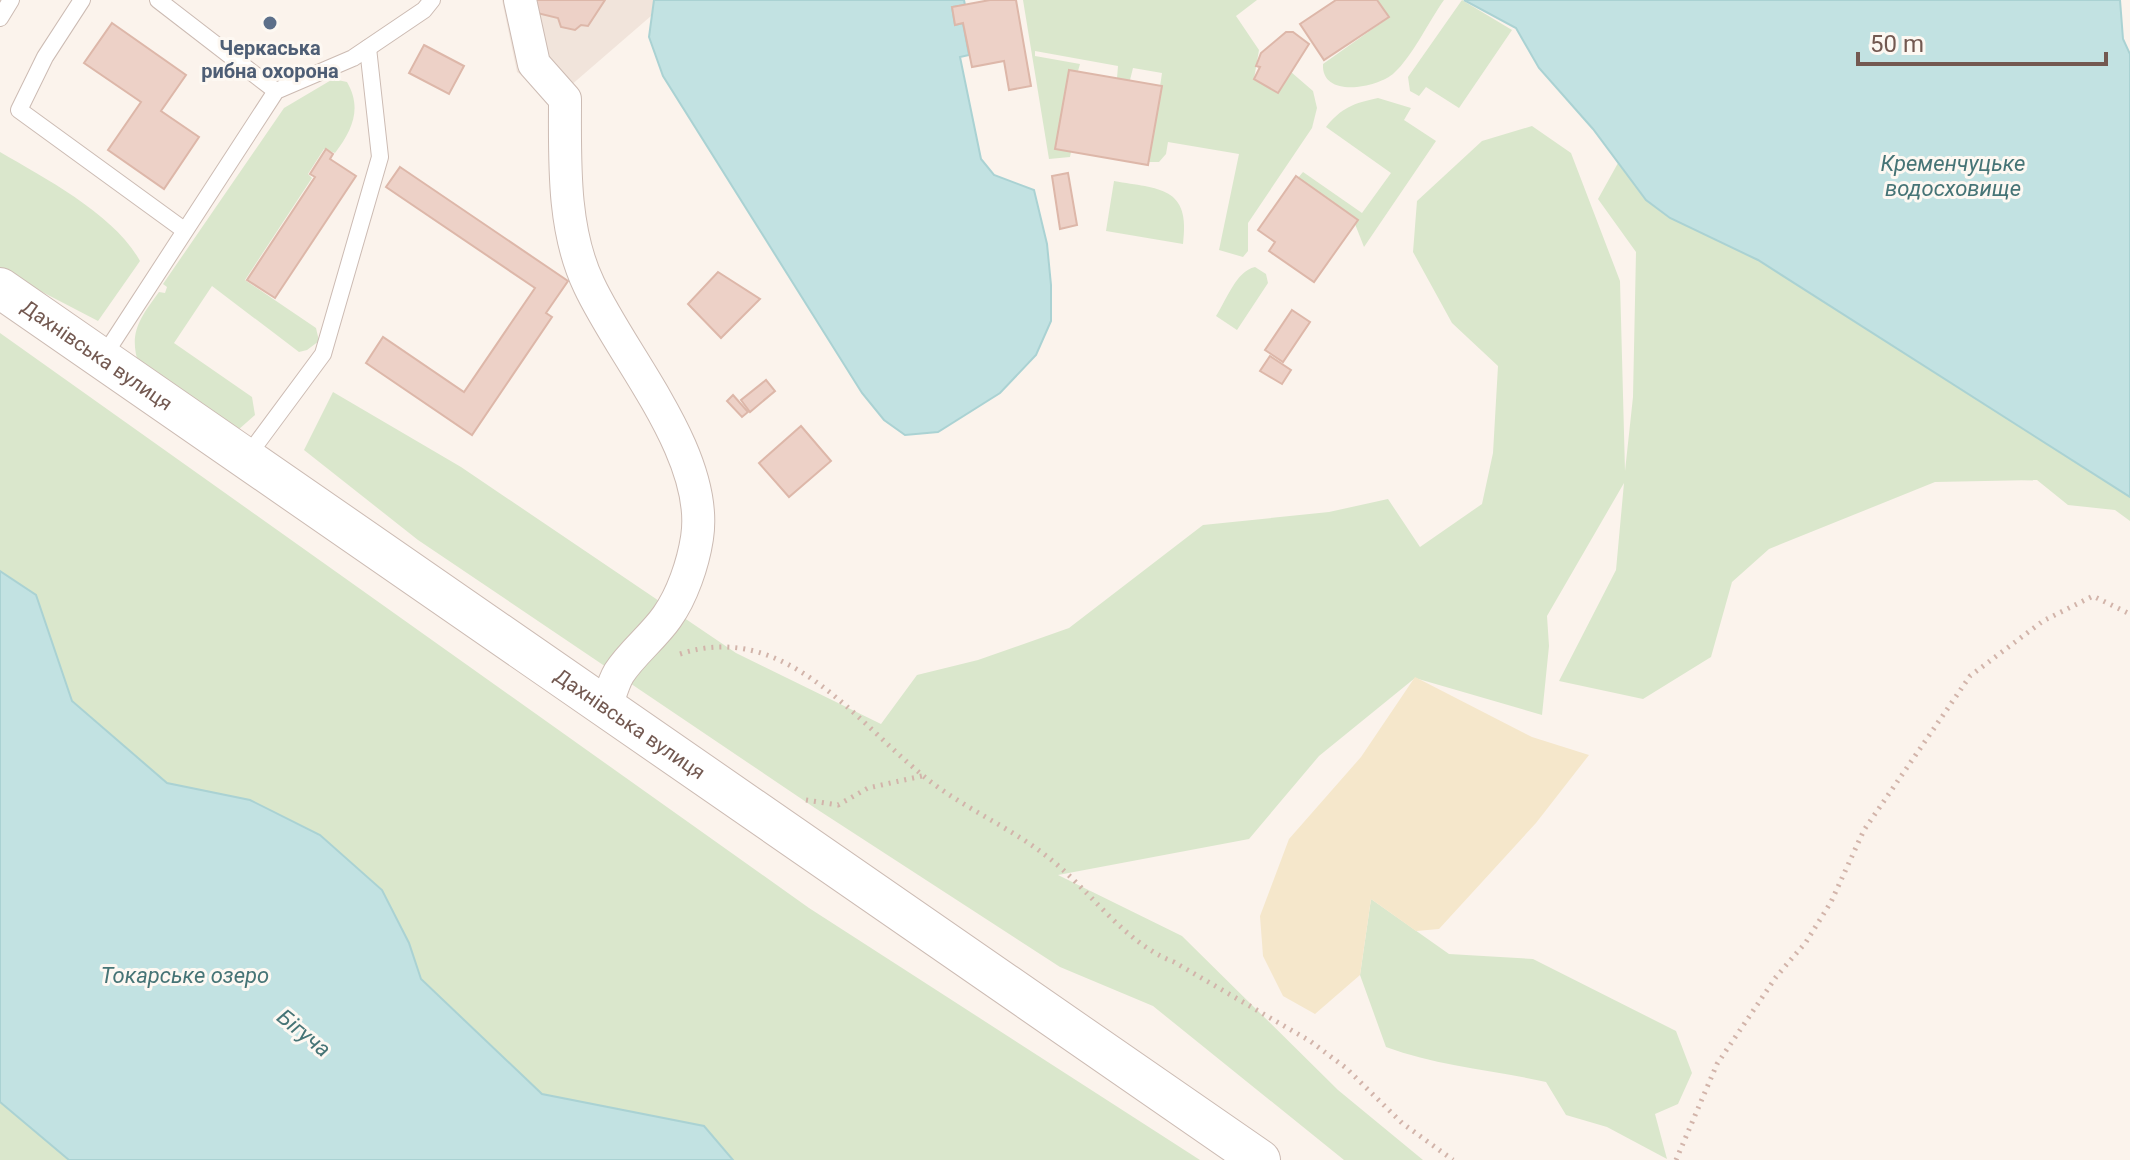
<svg xmlns="http://www.w3.org/2000/svg" width="2130" height="1160" font-family="Roboto,sans-serif">
<style>
.residential{fill:#f1e4db}
.green{fill:#dae7cc}
.sand{fill:#f5e7cb}
.water{fill:#c2e2e2;stroke:#aad2d3;stroke-width:2}
.building{fill:#edd1c7;stroke:#ddb7a9;stroke-width:2}
.lines{fill:none;stroke-linecap:round;stroke-linejoin:round}
.service-casing{stroke:#ccbbb3;stroke-width:18}
.minor-casing{stroke:#ccbbb3;stroke-width:34}
.tertiary-casing{stroke:#ccbbb3;stroke-width:42}
.path{stroke:#d2b4aa;stroke-width:5;stroke-dasharray:2 6;stroke-linecap:butt}
.service{stroke:#fff;stroke-width:16}
.minor{stroke:#fff;stroke-width:32}
.tertiary{stroke:#fff;stroke-width:40}
.service-dot{fill:#5c6f8a;stroke:#fdf8f2;stroke-width:3}
.labels{text-anchor:middle;dominant-baseline:central;stroke-width:6;stroke-linejoin:round;paint-order:stroke}
.service-label{font-size:20px;font-weight:bold;fill:#4e5e75;stroke:#fdf8f2}
.street-label{font-size:20px;fill:#735951;stroke:#fdf8f2}
.water-label{font-size:22px;font-style:italic;fill:#467476;stroke:#fdf8f2}
</style>
<rect width="100%" height="100%" fill="#fbf3ec"/>
<polygon class="residential" points="502,0 654,0 651,16 555,99 517,72"/>
<g class="green">
<polygon points="1023,0 1257,0 1236,16 1259,50 1254,79 1278,93 1291,72 1313,91 1317,108 1312,128 1248,223 1248,251 1243,257 1219,250 1239,154 1168,142 1166,154 1159,162 1149,162 1162,73 1133,68 1130,80 1117,78 1118,66 1035,51 1035,56 1080,64 1078,71 1069,70 1055,149 1071,152 1070,157 1049,159"/>
<path d="M1377,0h67c-15,21 -32,57 -50,73 -16,15 -73,26 -71,-9l65,-46z"/>
<polygon points="1462,0 1512,30 1459,108 1426,87 1419,96 1410,91 1408,77"/>
<path d="M333,79l14,3c15,26 6,47 -12,71l-11,-4 -16,25 4,4 -67,102 71,48 3,13 -12,9 -8,2 -87,-66 -38,57 78,54 3,18 -17,15 -99,-65c-11,-32 1,-47 20,-73l6,1 2,-6 -4,-3 121,-176z"/>
<path d="M1378,98l33,10 -7,12 32,21 -72,106 -9,-23 2,-4 -59,-42 5,-6 59,41 29,-40 -65,-46c15,-19 28,-24 52,-29z"/>
<polygon points="1532,126 1571,153 1620,281 1625,471 1633,397 1636,252 1598,199 1618,163 1646,200 1670,218 1758,260 2130,497 2130,521 2115,510 2068,505 2037,480 1935,482 1769,549 1732,582 1711,657 1643,699 1559,681 1616,570 1624,483 1547,616 1549,646 1542,715 1415,678 1319,756 1249,839 1058,875 1182,936 1338,1090 1423,1160 1344,1160 1153,1006 1060,967 815,808 418,540 304,450 333,392 461,467 736,653 881,724 917,675 978,660 1069,628 1203,525 1329,512 1388,499 1420,547 1482,504 1493,453 1498,366 1452,323 1413,252 1417,201 1482,141"/>
<path d="M0,152c46,27 114,62 140,109l-42,60 -98,-51z"/>
<path d="M1114,181c45,8 77,5 69,63l-77,-13z"/>
<path d="M1255,267l11,7 2,9 -31,47 -21,-14c10,-15 20,-45 39,-49z"/>
<polygon points="0,333 809,908 1200,1160 733,1160 704,1126 542,1094 421,979 409,943 250,800 167,783 72,701 36,595 0,571"/>
<path d="M1371,899l78,55 84,5 143,72 16,42 -14,31 -23,10 12,45 -60,-32 -41,-12 -20,-33c-53,-12 -109,-16 -160,-35l-26,-72z"/>
<polygon points="0,1102 69,1160 0,1160"/>
</g>
<polygon class="sand" points="1415,677 1532,737 1589,755 1536,823 1439,929 1416,931 1371,899 1360,975 1315,1014 1283,996 1263,956 1260,916 1289,839 1361,757"/>
<g class="water">
<polygon points="654,0 964,0 965,5 952,7 955,25 963,23 969,55 960,57 981,159 994,175 1034,190 1047,244 1051,285 1051,321 1036,355 1000,393 938,432 905,435 884,420 862,393 663,76 649,37"/>
<polygon points="1464,0 2120,0 2123,39 2130,54 2130,497 1758,260 1670,218 1646,200 1593,129 1539,68 1516,28"/>
<polygon points="0,571 36,595 72,701 167,783 250,800 320,835 382,890 409,943 421,979 542,1094 704,1126 733,1160 69,1160 0,1102"/>
</g>
<g class="building">
<polygon points="536,0 605,0 588,26 581,25 575,30 561,27 558,18 533,12"/>
<polygon points="990,0 1016,0 1031,86 1009,90 1004,61 972,67 963,23 955,25 952,7"/>
<polygon points="1336,0 1377,0 1389,17 1324,60 1300,24"/>
<polygon points="112,23 186,75 161,111 199,137 164,189 108,150 141,102 84,63"/>
<polygon points="1286,32 1293,32 1309,44 1278,93 1254,79 1260,67 1256,66 1261,53"/>
<polygon points="424,45 464,66 449,94 409,73"/>
<polygon points="1069,70 1162,86 1148,165 1055,149"/>
<polygon points="326,149 333,154 330,159 356,176 275,298 247,280 315,177 310,174"/>
<polygon points="400,167 568,281 546,313 552,317 472,435 366,363 383,337 464,392 535,288 386,187"/>
<polygon points="1068,173 1077,225 1060,229 1052,176"/>
<polygon points="1296,176 1358,220 1314,282 1269,251 1275,242 1258,230"/>
<polygon points="718,272 760,299 721,338 688,304"/>
<polygon points="1292,310 1310,322 1283,362 1265,350"/>
<polygon points="1270,356 1291,370 1282,384 1260,371"/>
<polygon points="766,380 775,391 750,412 741,400"/>
<polygon points="733,395 748,412 742,417 727,401"/>
<polygon points="801,426 831,461 789,497 759,463"/>
</g>
<g class="lines">
<g class="service-casing">
<g id="service">
<polyline points="82,0 45,57 19,110 184,230"/>
<polyline points="158,0 276,91"/>
<polyline points="0,18 11,0"/>
<polyline points="103,357 276,91 353,58 424,10 432,0"/>
<polyline points="246,458 323,354 380,157 368,48"/>
</g>
</g>
<g class="minor-casing">
<path id="minor" d="M520,0l14,64 31,35c0,60 -3,130 24,186 34,73 121,170 108,253 -4,26 -15,58 -30,79 -14,20 -35,36 -48,56 -6,10 -9,23 -13,34"/>
</g>
<g class="tertiary-casing">
<g id="tertiary">
<path id="s1" d="M0,288l1260,872"/>
</g>
</g>
<g class="path">
<path d="M680,654c103,-34 172,63 241,120 39,33 88,52 128,84 42,33 75,85 125,104l136,79 36,27 56,55 51,37"/>
<polyline points="806,800 838,805 868,788 922,776"/>
<polyline points="1676,1160 1717,1064 1776,977 1806,942 1831,902 1864,830 1970,676 2043,621 2093,596 2130,614"/>
</g>
<use href="#service" class="service"/>
<use href="#minor" class="minor"/>
<use href="#tertiary" class="tertiary"/>
</g>
<circle class="service-dot" cx="270" cy="23" r="8"/>
<g class="labels">
<g class="service-label">
<text x="270" y="48">Черкаська<tspan x="270" dy="23">рибна охорона</tspan></text>
</g>
<g class="street-label">
<text stroke="none"><textPath href="#s1" startOffset="118">Дахнівська вулиця</textPath></text>
<text stroke="none"><textPath href="#s1" startOffset="766">Дахнівська вулиця</textPath></text>
</g>
<g class="water-label">
<text x="1953" y="163">Кременчуцьке<tspan x="1953" dy="25">водосховище</tspan></text>
<text x="185" y="975">Токарське озеро</text>
<text transform="translate(304 1033) rotate(39)">Бігуча</text>
</g>
</g>
<path d="M1858 52v12h248v-12" fill="none" stroke="#735951" stroke-width="4"/>
<text x="1870" y="52" font-size="24" fill="#735951" stroke="#fdf8f2" stroke-width="6" paint-order="stroke">50 m</text>
</svg>
